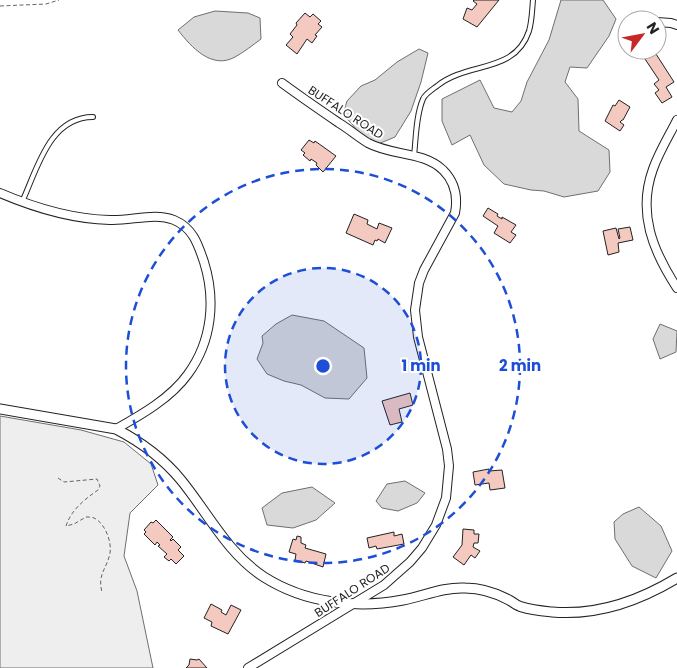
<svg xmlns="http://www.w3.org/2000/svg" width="677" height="668" font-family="Poppins,sans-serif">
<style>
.green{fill:#eee;stroke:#6f6f6f}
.water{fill:#d9d9d9;stroke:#6f6f6f}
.building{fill:#f3c9c0;stroke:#222}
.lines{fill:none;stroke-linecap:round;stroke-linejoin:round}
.service-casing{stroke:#222;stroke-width:6}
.minor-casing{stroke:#222;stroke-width:10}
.tertiary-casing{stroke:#222;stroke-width:11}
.path{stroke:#646464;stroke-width:1;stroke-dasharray:4 2.5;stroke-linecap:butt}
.service{stroke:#fff;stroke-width:4}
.minor{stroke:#fff;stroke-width:8}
.tertiary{stroke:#fff;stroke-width:9}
.ring{fill:none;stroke:#1d4ed8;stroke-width:2.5;stroke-dasharray:9 6}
.labels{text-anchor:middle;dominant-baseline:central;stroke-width:4;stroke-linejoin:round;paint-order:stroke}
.street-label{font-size:12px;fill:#222;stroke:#fff}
.centre{fill:#1d4ed8;stroke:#fff;stroke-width:2.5}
.ring-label{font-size:15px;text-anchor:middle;font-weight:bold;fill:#1d4ed8;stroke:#fff;stroke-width:4;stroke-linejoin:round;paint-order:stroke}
</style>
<rect width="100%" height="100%" fill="#fff"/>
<polygon class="green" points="0,416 81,430 124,442 151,464 158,485 130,513 124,556 137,591 153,668 0,668"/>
<g class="water">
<polygon points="561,0 603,0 616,19 609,36 587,68 570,67 565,82 578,99 579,131 609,150 610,172 598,191 564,197 544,191 531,190 504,184 484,165 470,135 452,145 442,121 442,99 480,80 494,108 512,112 521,101 527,82 549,40"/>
<path d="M215,11l33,2 12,5 1,21c-8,6 -17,13 -26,18 -23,13 -44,-10 -57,-27l16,-13z"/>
<polygon points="419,49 428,53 421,82 411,111 395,137 378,144 365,139 343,114 347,101 361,86 375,80 397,62"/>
<polygon points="292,315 324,321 364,348 367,378 349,399 325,398 301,385 284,381 267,374 257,359 263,343 262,336 276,324"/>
<polygon points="660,324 677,331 676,352 660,359 653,339"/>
<polygon points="405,481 425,493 417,503 398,511 382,508 376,501 387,484"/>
<polygon points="312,487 335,503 316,520 293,528 267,525 262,508 282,493"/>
<polygon points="639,507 661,526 672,551 656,578 632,566 615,539 614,522 623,514"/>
</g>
<g class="building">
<polygon points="474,0 499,0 477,27 463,19 467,8 472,10 477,4 473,1"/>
<polygon points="305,13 310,17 313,14 321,21 318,24 322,27 315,35 317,36 312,43 307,39 297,54 286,45 293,37 290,34 297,25 296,23"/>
<polygon points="656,54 674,82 666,87 672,97 662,103 655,93 659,90 654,84 659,80 645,59"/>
<polygon points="619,100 630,107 623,120 622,120 620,122 624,125 620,131 605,121 613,105 615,106"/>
<polygon points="309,140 314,143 315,141 336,156 323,172 316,165 317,163 311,159 310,161 303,155 305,153 301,150"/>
<polygon points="488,208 498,214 497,216 502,219 502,217 516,225 511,232 516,235 510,243 494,233 498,226 483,216"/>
<polygon points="354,214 368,220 367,224 377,229 379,223 392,228 385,243 378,239 377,241 375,240 373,245 346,233"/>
<polygon points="630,227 633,240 618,243 619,252 608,255 603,231 616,228 619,239 620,238 618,229"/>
<polygon points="410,393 413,405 399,409 402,422 390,425 382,401"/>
<polygon points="489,469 489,471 502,470 505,488 490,490 489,483 475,485 473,472"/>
<polygon points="156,520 173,537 170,540 171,541 173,539 181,547 178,550 184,556 176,564 171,559 169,561 164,557 167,554 158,546 160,545 157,542 155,545 144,534 146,532 144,530 151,522 153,523"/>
<polygon points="463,529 474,530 474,534 479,534 478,543 474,543 473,547 480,551 475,558 471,555 464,565 453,557 462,545"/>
<polygon points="394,532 394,536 402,534 404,544 377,549 376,546 369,548 367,538"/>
<polygon points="297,536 301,537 301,543 306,545 305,548 326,554 323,567 306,561 305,563 295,560 296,554 289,552 293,539 296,540"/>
<polygon points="211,604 222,610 221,612 226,615 231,605 241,610 228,634 211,626 212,622 204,618"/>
<polygon points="190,659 197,660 199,659 207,668 186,668 189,665"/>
</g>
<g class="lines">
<g class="service-casing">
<g id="service">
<path d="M414,156c2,-18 2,-41 9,-57 2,-5 10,-10 14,-13 31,-25 78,-12 92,-55 3,-10 3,-21 4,-31"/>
<path d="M22,202c15,-32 27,-85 71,-85"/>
</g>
</g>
<g class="minor-casing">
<g id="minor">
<polyline points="657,22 671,23 677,25"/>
<path d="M677,120c-8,16 -18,32 -24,49 -16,44 0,82 24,119"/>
<path d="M0,193c35,15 71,26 110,27 21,1 45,-8 64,0 19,8 24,24 30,42 12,38 8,79 -16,112 -17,24 -47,41 -72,55"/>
<path d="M248,668l136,-83 26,-23 12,-14 14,-23 10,-27 3,-32 -2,-17 -29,-112 -3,-27 4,-27 5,-13 31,-57c3,-16 0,-31 -12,-43 -20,-19 -51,-14 -75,-27 -10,-6 -19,-14 -29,-20 -19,-13 -38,-26 -57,-40"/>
</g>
</g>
<g class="tertiary-casing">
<path id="tertiary" d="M0,409l116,20c25,13 47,29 65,51 27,33 46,73 83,97 41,26 92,32 139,23 21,-4 40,-13 62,-12 15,0 31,5 44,12 4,2 8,6 13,7 9,3 20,4 30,5 46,4 87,-11 125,-34"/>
</g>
<g class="path">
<polyline points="0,6 46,4 59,0"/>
<path d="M58,478l6,4 33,-3 3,7 -2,4c-13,9 -27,20 -32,36l8,-2 12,-7c3,0 6,0 8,1 11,5 18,24 16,35 -3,16 -13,21 -8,39"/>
</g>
<use href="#service" class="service"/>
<use href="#minor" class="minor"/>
<use href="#tertiary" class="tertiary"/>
</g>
<circle cx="323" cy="366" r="98" fill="#1d4ed8" fill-opacity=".12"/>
<g class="ring">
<circle cx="323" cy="366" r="98"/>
<circle cx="323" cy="366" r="197"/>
</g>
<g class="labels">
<g class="street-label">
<text transform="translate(346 112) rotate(33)">BUFFALO ROAD</text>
<text transform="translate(352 590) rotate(-33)">BUFFALO ROAD</text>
</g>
</g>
<circle cx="323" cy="366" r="8" class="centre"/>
<g class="ring-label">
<text x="421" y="371">1 min</text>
<text x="520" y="371">2 min</text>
</g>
<g transform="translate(642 35) rotate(58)"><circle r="24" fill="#ffffff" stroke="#a7a7a7"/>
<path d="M0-4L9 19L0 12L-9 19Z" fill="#c62828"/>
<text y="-8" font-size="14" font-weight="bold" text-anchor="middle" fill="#222222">N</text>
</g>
</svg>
